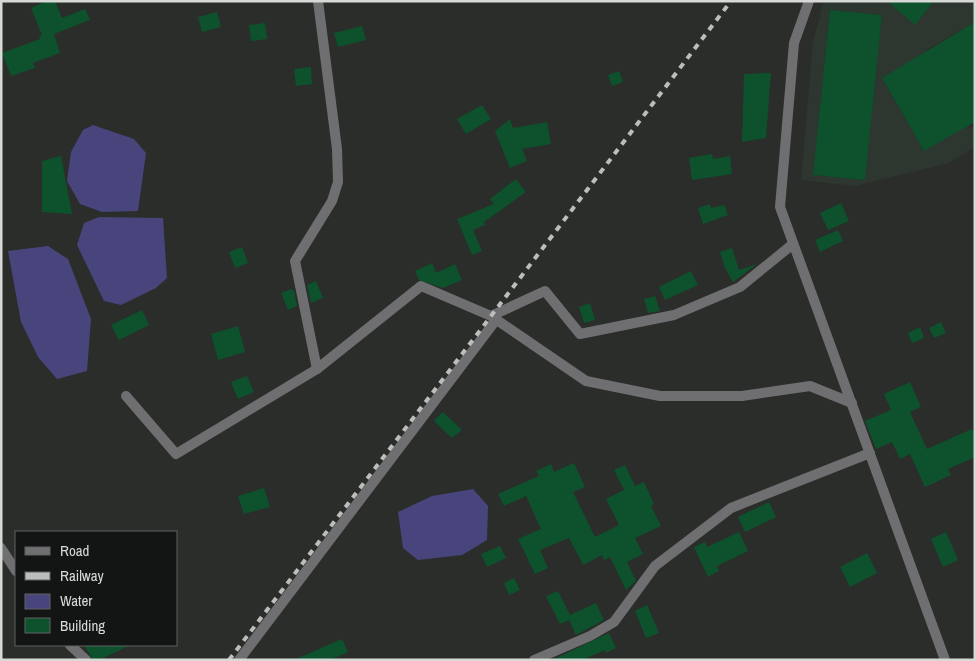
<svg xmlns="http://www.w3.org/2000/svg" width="976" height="661" font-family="'Archivo Narrow',sans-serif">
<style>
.built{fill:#2d362f;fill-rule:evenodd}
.water{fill:#48457c}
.building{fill:#0d522d}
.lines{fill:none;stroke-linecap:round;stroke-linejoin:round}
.street{stroke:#6f6f71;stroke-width:10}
.rail{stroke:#bcbebc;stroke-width:4;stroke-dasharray:6 6;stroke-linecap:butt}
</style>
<rect width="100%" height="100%" fill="#2a2d2a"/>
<path class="built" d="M824,1h63l28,23 19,-23h41v21l-5,2 5,8v18l-12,-21 -37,21 44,78 5,-2v21l-26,16 -94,23 -54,-6 12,-138zM830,10l52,5 -18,165 -51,-5zM922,55l2,96 -42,-73z"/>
<g class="water">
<polygon points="93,125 134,139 146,153 138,211 102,212 80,204 67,181 71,152 83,130"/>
<polygon points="99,217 163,218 167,278 156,288 121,305 104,301 77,245 84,223"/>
<polygon points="48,246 68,259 91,319 87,371 57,379 38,357 21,322 8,251"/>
<polygon points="473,489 488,506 487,540 462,555 418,560 403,548 398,512 432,496"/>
</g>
<g class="building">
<polygon points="47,1 55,1 62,18 85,9 90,20 54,34 60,53 33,63 35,68 11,76 2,53 40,39 39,36 42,35 31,8"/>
<polygon points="887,1 934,1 915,25"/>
<polygon points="830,10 882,15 865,180 813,175"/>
<polygon points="217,12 221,27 202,32 198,17"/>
<polygon points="975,22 975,122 924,151 882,78"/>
<polygon points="265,23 267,39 251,41 249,25"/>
<polygon points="362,26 366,40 338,47 334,33"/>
<polygon points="311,67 312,84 296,86 294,69"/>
<polygon points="619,71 623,82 612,86 608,75"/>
<polygon points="771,73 766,138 742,142 744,74"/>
<polygon points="482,105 491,119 466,134 457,119"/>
<polygon points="510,119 513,128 547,122 551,144 522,149 527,161 510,168 495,131"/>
<polygon points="712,154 713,159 730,156 732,174 692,180 689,158"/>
<polygon points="61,156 72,214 42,212 42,161"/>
<polygon points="516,179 526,192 484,222 485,225 473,230 482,251 472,255 457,219 494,204 490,199"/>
<polygon points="841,203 849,221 828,230 820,213"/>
<polygon points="710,204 711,208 724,205 728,215 703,224 698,208"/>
<polygon points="838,230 843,241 820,252 815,240"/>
<polygon points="242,247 248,263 235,268 229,252"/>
<polygon points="732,248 739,270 757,264 733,282 725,268 720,252"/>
<polygon points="432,263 436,273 455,264 462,280 443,288 419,280 415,271"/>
<polygon points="691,271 698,285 665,300 659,287"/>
<polygon points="316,281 323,298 311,303 307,285"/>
<polygon points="291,289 294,291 297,306 288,310 281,293"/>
<polygon points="655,296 660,311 648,313 644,299"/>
<polygon points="590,303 595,320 584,323 579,307"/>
<polygon points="142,310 149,325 119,340 111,325"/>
<polygon points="941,322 946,333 934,338 929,328"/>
<polygon points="238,326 245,352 218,360 211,334"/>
<polygon points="920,327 924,338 912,343 908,333"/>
<polygon points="247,376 254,392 238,399 231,382"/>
<polygon points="910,382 921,407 910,412 927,449 972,429 975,435 975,457 948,469 951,475 925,487 910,454 900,459 892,442 876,449 865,421 891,410 884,394"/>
<polygon points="443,412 462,430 452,438 434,421"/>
<polygon points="574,463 585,487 573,492 595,537 619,525 606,499 624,490 614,470 625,465 635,486 644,482 654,504 651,506 661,526 635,538 643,554 627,562 636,581 626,590 610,557 604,560 602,555 583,565 569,538 540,550 548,568 535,574 518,539 541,529 526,496 504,506 498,494 539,476 536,471 551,464 554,472"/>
<polygon points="264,488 270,507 244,514 238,496"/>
<polygon points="769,502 776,517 745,532 738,517"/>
<polygon points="739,532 748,551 717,566 719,571 708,577 694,547 705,542 707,547"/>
<polygon points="946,532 958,560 943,567 931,539"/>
<polygon points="500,546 506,558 487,567 481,554"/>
<polygon points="867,553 877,573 850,587 840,567"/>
<polygon points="514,578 520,590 509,595 504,583"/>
<polygon points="558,591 570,615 596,603 604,620 576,635 569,620 560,624 546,596"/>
<polygon points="647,605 659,633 646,638 635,611"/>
<polygon points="609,633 616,648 606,653 605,650 582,660 552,660"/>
<polygon points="342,639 348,652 330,660 294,660"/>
<polygon points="84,645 130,645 99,660 93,660"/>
</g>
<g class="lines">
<g class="street">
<polyline points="809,1 794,43 780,207 945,660"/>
<polyline points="491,316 545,291 580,334 674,315 740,287 793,244"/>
<polyline points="317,369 295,261 332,201 338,182 337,149 318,1"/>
<polyline points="126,396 176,454 317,369 421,286 491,316 586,381 660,396 742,396 810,386 852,403"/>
<polyline points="1,548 16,571"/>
<polyline points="70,645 86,660"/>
<polyline points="239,660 496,320"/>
<polyline points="534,660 590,636 614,622 655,566 731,508 870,453"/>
</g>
<polyline class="rail" points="229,660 731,1"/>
</g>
<rect width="976" height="661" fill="none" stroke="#d7d9d7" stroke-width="5"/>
<rect x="15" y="531" width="162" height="115" fill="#131514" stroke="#616362"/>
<rect x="25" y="547" width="25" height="8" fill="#6f6f71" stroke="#616362"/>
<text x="60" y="556" font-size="15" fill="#d7d9d7">Road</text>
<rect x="25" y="572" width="25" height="8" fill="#bcbebc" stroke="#616362"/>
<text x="60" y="581" font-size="15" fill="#d7d9d7">Railway</text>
<rect x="25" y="594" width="25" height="15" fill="#48457c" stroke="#616362"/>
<text x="60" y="606" font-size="15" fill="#d7d9d7">Water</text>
<rect x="25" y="618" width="25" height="15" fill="#0d522d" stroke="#616362"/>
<text x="60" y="631" font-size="15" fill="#d7d9d7">Building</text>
</svg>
